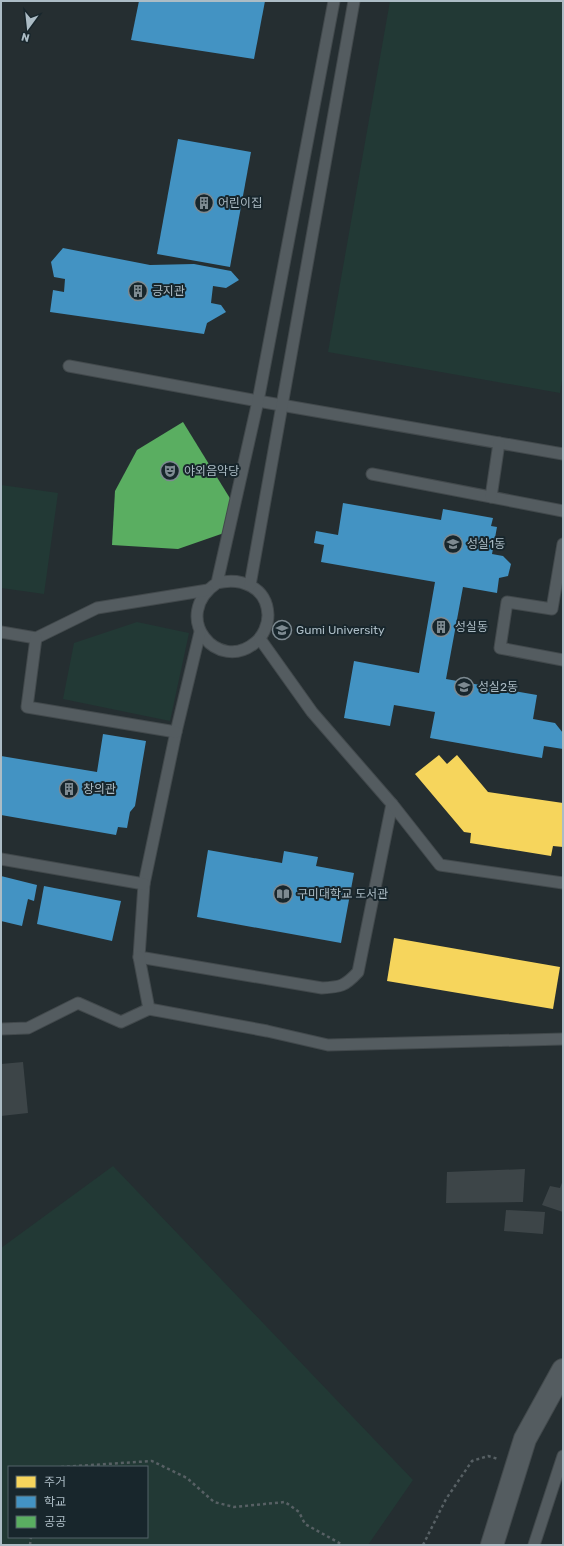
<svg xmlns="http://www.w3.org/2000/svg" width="564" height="1546" font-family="Rubik,'Noto Sans KR',sans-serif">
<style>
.green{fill:#223935;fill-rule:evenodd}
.homes{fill:#f6d55c}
.schools{fill:#4393c3}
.public{fill:#5aae61}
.building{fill:#3d4548}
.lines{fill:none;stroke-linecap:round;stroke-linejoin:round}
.service-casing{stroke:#42494c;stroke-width:13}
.minor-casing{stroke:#42494c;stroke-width:24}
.path{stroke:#576064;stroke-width:2.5;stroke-dasharray:3 3;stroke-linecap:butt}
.service{stroke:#545c60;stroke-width:11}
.minor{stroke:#545c60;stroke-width:22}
.labels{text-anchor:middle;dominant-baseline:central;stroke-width:4;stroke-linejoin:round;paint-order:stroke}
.poi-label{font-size:12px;fill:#acbcc5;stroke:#18262c;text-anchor:start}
</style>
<rect width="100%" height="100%" fill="#252e31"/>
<g class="green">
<polygon points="390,1 563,1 563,374 560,393 328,352"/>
<polygon points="1,485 58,493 44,594 1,588"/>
<polygon points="137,622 189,633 170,721 63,699 74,643"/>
<path d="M113,1166l300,314 -45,65h-367v-297zM9,1467h138v70h-138z"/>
</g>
<g class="homes">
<polygon points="439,755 447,764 457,755 488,792 563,803 563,847 553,846 551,856 470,843 471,833 464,832 415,774"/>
<polygon points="394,938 560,967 553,1009 387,981"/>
</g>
<g class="schools">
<polygon points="139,1 265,1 254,59 131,40"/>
<polygon points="178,139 251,152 230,267 157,254"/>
<polygon points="63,248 150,265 194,264 231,271 239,280 226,288 213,286 211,303 221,305 226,312 207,323 204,334 50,312 53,290 64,292 65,279 54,277 51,262"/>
<polygon points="343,503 441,520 443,509 493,518 491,526 497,527 492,554 503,556 511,564 508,576 499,578 497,593 463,587 446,679 537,695 533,719 555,723 563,733 563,749 544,746 542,758 430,738 435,712 394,705 390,726 344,718 354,661 419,673 435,582 321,562 324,545 314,543 316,531 338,535"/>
<polygon points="103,734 146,741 135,806 130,812 127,828 118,827 116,835 1,815 1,756 97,772"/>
<polygon points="208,850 282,863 284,851 318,857 316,866 354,873 341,943 197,917"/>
<polygon points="1,876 37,885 34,901 28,899 22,926 1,921"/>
<polygon points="44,886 121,901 112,941 37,924"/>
</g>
<polygon class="public" points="183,422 231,500 224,533 178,549 112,545 115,491 137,450"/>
<g class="building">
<polygon points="23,1062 28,1113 1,1116 1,1064"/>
<polygon points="525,1169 523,1202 446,1203 447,1172"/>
<polygon points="563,1180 563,1212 542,1205 550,1186 560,1188"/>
<polygon points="506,1210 545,1212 543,1234 504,1231"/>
</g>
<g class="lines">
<g class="service-casing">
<g id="service">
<polyline points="69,366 258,401 563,454"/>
<polyline points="372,474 563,511"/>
<polyline points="491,497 499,443"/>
<polyline points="563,544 552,609 507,602 500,648 563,660"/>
<path d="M217,583c24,-6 50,4 51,32 0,10 -5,21 -12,27 -38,33 -87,-26 -39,-59l41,-182 76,-400"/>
<polyline points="250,585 354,1"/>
<polyline points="1,632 36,638 97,608 208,590"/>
<path d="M200,632l-24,100 -32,152 -5,73 183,31c19,-1 23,-2 36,-16l34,-168"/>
<polyline points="36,638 27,707 176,732"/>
<polyline points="260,639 312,712 392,804 440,865 563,883"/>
<polyline points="1,859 144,884"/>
<polyline points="149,1009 267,1031 328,1045 563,1039"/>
<polyline points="1,1029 28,1028 78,1003 121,1022 149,1009 139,957"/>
<polyline points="534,1545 563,1456"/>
</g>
</g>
<g class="minor-casing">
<polyline id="minor" points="492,1545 525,1439 563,1370"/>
</g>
<g class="path">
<polyline points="61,1467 152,1461 187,1478 214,1502 234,1507 285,1502 299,1512 305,1524 343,1545"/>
<polyline points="30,1545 31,1537"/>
<polyline points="423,1545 446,1499 472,1461 488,1456 498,1459"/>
</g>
<use href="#service" class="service"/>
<use href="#minor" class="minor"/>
</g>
<defs>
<g id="building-ring" transform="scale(1)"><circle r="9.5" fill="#18262c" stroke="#7d8a91" stroke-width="1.5"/><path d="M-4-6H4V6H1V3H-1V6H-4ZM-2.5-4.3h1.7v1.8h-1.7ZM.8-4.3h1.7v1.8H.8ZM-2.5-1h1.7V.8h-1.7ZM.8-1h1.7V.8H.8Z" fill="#7d8a91"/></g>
<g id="theatre-ring" transform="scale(1)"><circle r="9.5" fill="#18262c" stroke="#7d8a91" stroke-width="1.5"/><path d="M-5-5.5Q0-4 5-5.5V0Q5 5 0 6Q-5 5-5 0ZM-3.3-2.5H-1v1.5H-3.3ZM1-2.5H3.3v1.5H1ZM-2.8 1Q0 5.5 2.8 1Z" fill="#7d8a91"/></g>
<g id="university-ring" transform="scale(1)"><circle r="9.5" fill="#18262c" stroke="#7d8a91" stroke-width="1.5"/><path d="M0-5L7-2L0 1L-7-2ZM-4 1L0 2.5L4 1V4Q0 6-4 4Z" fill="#7d8a91"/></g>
<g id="library-ring" transform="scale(1)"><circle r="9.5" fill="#18262c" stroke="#7d8a91" stroke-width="1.5"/><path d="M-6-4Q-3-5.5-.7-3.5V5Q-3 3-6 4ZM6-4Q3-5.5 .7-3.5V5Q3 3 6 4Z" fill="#7d8a91"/></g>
</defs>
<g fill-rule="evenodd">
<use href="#building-ring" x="204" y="203"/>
<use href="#building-ring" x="138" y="291"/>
<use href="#theatre-ring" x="170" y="471"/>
<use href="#university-ring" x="453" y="544"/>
<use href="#building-ring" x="441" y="627"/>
<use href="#university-ring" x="282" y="630"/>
<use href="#university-ring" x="464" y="687"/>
<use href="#building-ring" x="69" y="789"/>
<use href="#library-ring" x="283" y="894"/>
</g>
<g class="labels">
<g class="poi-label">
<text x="218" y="203">어린이집</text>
<text x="152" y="291">긍지관</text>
<text x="184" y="471">야외음악당</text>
<text x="467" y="544">성실1동</text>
<text x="455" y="627">성실동</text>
<text x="296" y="630">Gumi University</text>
<text x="478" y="687">성실2동</text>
<text x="83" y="789">창의관</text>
<text x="297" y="894">구미대학교 도서관</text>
</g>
</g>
<rect width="564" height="1546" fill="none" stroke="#acbcc5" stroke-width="4"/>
<rect x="8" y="1466" width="140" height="72" fill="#18262c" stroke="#536269"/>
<rect x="16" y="1476" width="20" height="12" fill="#f6d55c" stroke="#536269"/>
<text x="44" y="1486" font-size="12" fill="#acbcc5">주거</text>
<rect x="16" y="1496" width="20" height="12" fill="#4393c3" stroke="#536269"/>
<text x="44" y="1506" font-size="12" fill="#acbcc5">학교</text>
<rect x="16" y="1516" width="20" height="12" fill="#5aae61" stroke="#536269"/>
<text x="44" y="1526" font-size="12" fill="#acbcc5">공공</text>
<g transform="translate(28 28) rotate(195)" stroke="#18262c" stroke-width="3" paint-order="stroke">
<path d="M0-3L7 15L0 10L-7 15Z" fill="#acbcc5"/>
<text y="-6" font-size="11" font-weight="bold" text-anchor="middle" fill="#acbcc5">N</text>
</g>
</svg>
